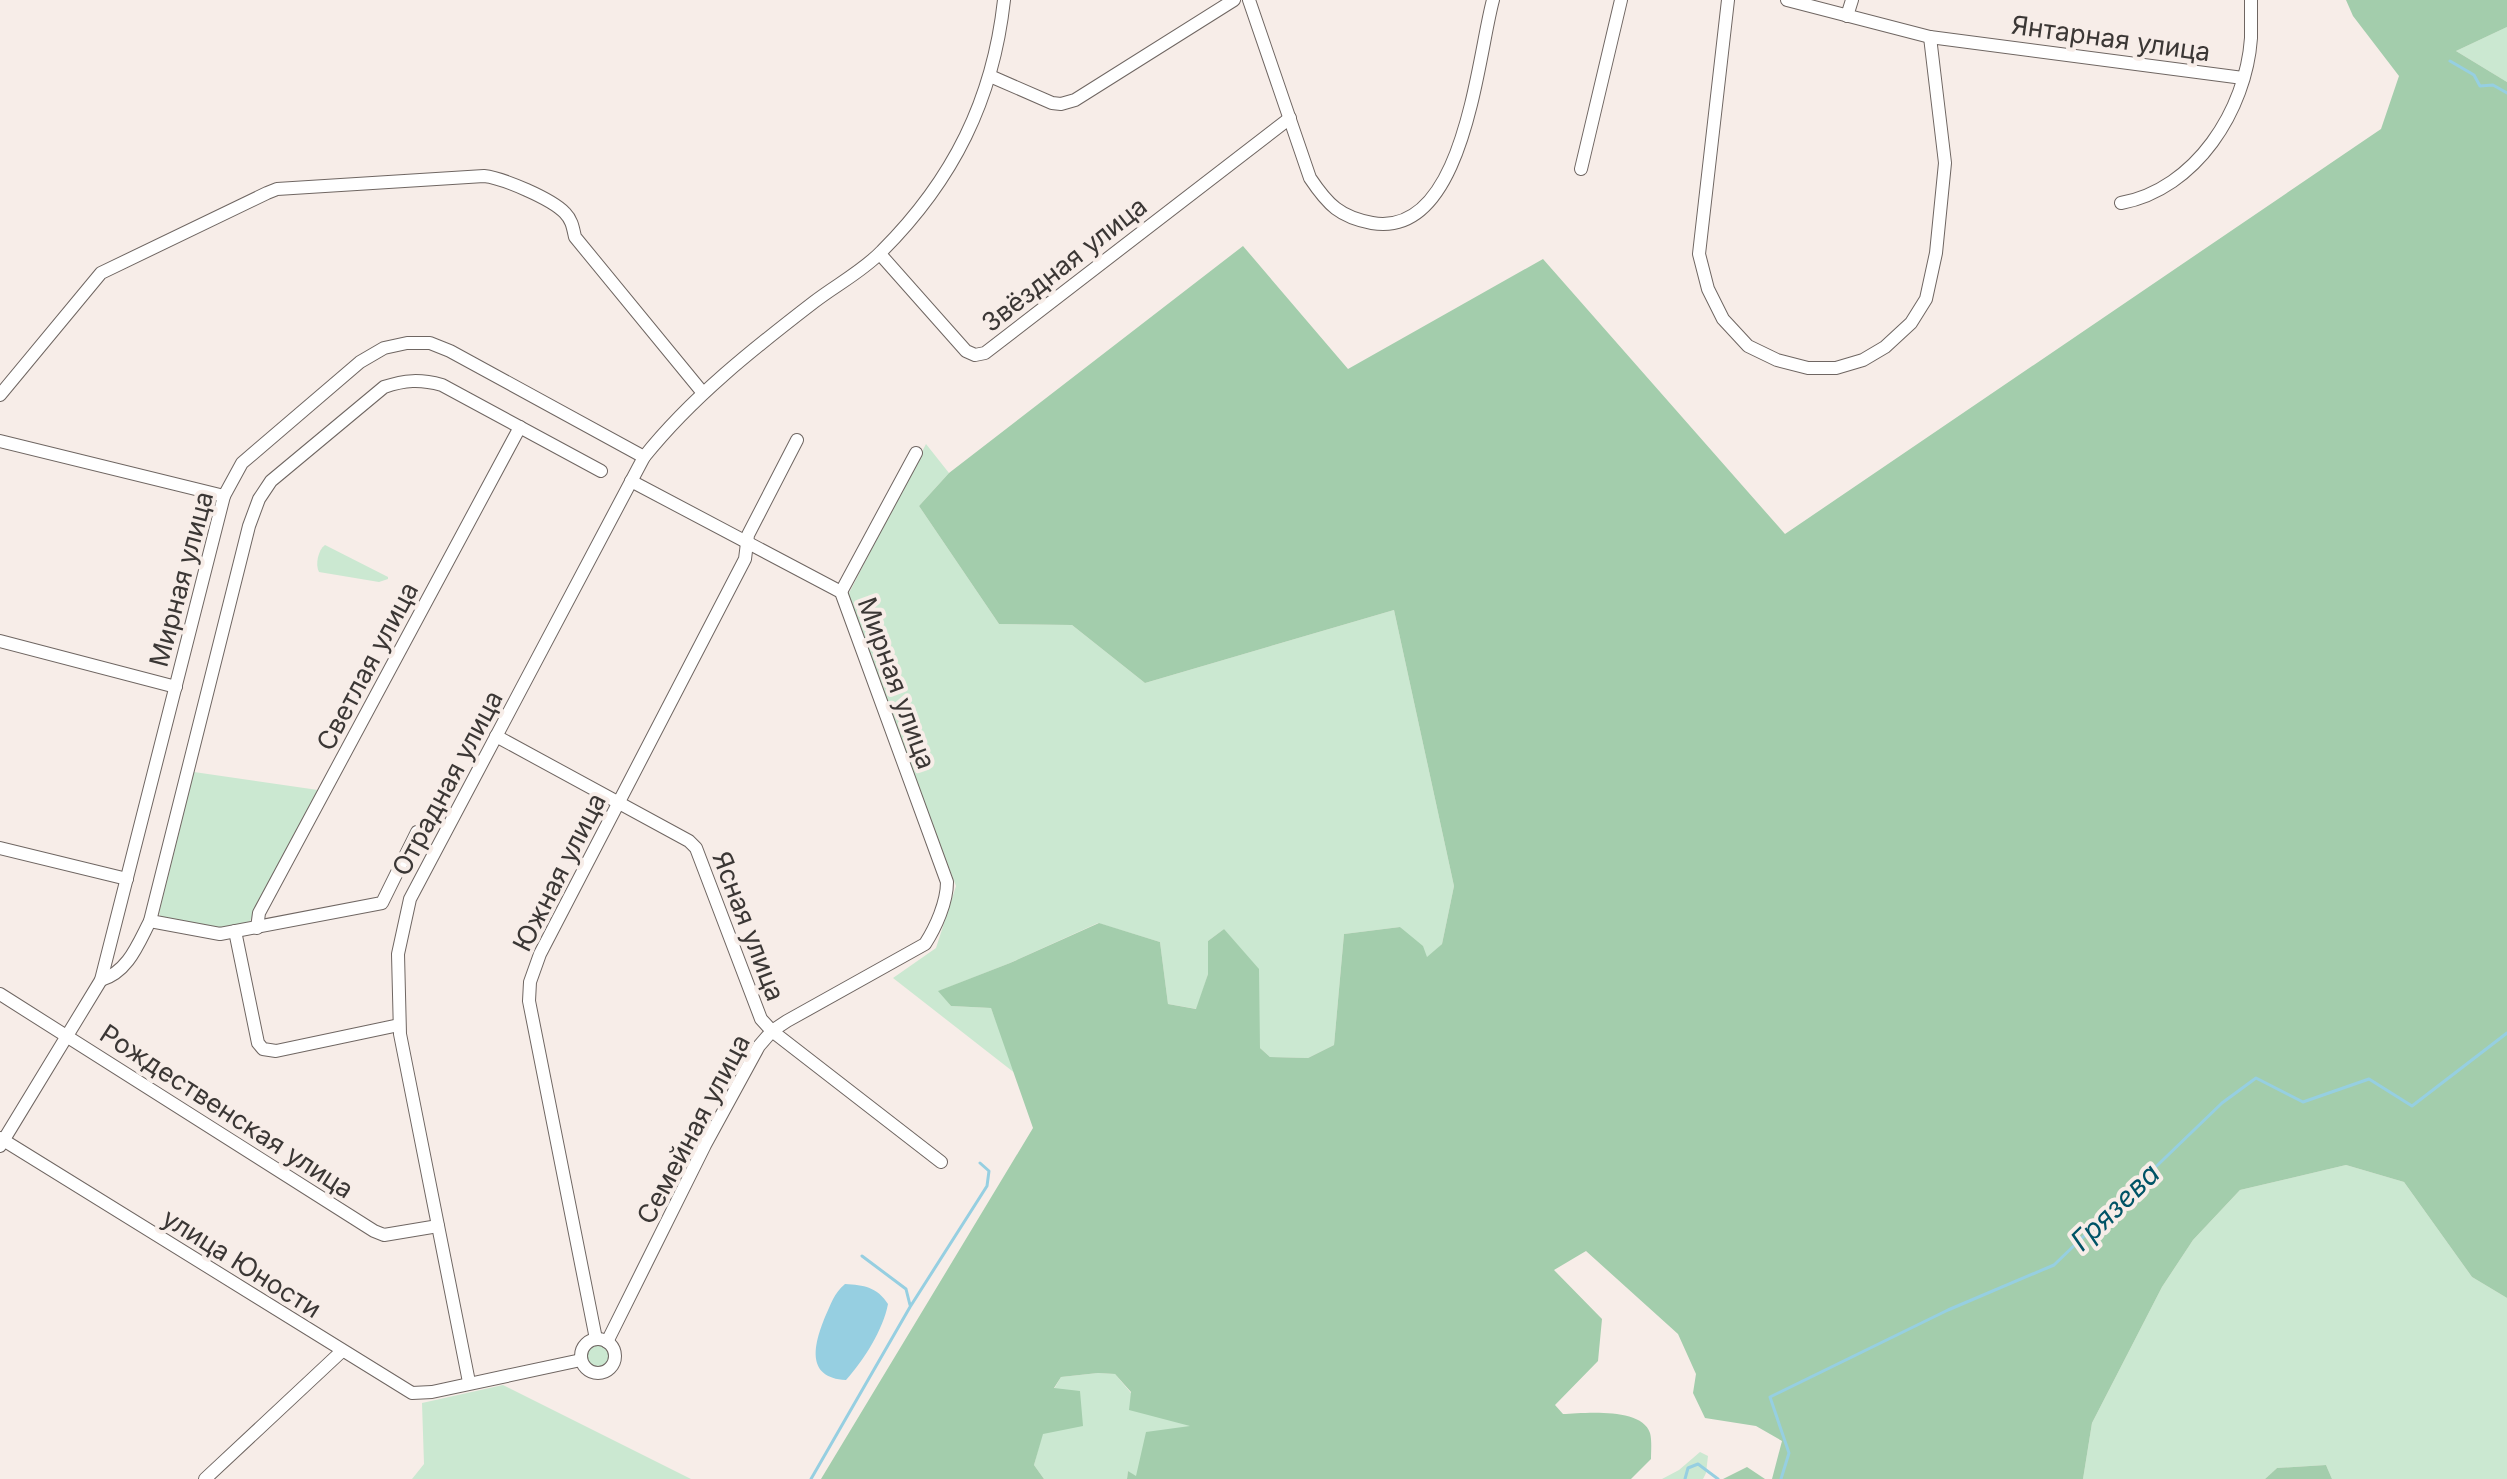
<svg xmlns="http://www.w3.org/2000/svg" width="2507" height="1479" font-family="Inter,sans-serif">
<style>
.green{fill:#cbe8d1}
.forest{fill:#a3cdac}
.water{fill:#96cfe1}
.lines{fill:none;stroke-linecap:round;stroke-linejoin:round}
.stream{stroke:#96cfe1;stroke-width:3}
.minor-casing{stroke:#6f6662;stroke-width:14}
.minor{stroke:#fff;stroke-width:12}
.labels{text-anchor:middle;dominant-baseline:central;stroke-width:8;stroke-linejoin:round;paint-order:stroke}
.street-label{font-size:26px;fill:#3b3735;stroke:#f7ede8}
.water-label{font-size:28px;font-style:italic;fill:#005366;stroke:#f7ede8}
</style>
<rect width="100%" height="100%" fill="#f7ede8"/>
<g class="green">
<polygon points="2507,27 2507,82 2456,51"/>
<polygon points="926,444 949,473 919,506 999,624 1072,625 1145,683 1394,610 1454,886 1442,944 1427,958 1400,927 1344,934 1334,1045 1308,1058 1270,1057 1260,1048 1258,1023 1224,929 1208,941 1208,974 1197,1009 1168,1004 1160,942 1098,923 1010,963 939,991 951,1006 991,1008 1016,1074 893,978 936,948 956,886 848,605 849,593"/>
<path d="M325,545l63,32v2l-9,3 -60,-10c-4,-7 -1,-22 6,-27z"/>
<path d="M194,772l124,18 -68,131c-25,14 -62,1 -89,-3l-2,-5z"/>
<polygon points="2346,1165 2404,1182 2472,1277 2507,1298 2507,1479 2332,1479 2326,1465 2277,1468 2265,1479 2083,1479 2092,1423 2162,1287 2193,1240 2240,1190"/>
<circle cx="598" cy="1356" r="11"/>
<polygon points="1098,1373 1115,1374 1131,1393 1192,1426 1136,1477 1128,1471 1127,1479 1044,1479 1034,1465 1054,1389 1061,1377"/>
<polygon points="503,1385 691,1479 412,1479 424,1464 422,1403"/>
<polygon points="1700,1452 1708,1456 1706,1473 1703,1479 1662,1479 1679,1470"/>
</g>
<g class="forest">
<path d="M2346,0h161v27l-51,24 51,31v1216l-35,-21 -68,-95 -58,-17 -106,25 -47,50 -31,47 -70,136 -9,56h-311l10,-38 -26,-15 -51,-8 -12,-25 3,-19 -18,-40 -92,-83 -32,19 48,49 -4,42 -43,44 8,9c21,-1 79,-7 87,19 2,7 1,18 1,26l-20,20h-504l1,-8 8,5 10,-44 44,-6 -61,-16 2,-18 -16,-18 -17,-1 -37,4 -7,11 26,3 3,35 -40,8 -9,31 10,14h-223l212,-351 -42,-120 -40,-2 -13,-15 72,-28 89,-40 61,19 8,62 28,5 12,-35v-33l16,-12 35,40 1,79 10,9 38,1 26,-13 10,-111 56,-7 23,19 4,11 15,-13 12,-58 -60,-276 -249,73 -73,-58 -73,-1 -80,-118 30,-33 294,-227 105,123 195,-110 242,275 596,-405 18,-53 -46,-60z"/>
<polygon points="2326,1465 2332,1479 2265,1479 2277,1468"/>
<polygon points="1747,1467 1765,1479 1723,1479"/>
</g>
<path class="water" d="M845,1284c19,1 32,3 43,20 -5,26 -24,56 -42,76 -41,-2 -32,-36 -21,-63 6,-13 9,-24 20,-33z"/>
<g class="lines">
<g class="stream">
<polyline points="2450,61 2474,75 2480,86 2493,85 2507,93"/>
<polyline points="862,1256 906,1289 910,1305"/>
<polyline points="811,1479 910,1307 987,1186 989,1171 980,1163"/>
<polyline points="1685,1479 1688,1468 1698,1464 1718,1479"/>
<polyline points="1781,1479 1789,1453 1770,1397 1948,1310 2054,1265 2222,1103 2256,1078 2303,1102 2369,1079 2412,1106 2507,1033"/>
</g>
<g class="minor-casing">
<g id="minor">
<path d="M1249,0l61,178c18,27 30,39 62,45 92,16 105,-164 121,-223"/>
<polyline points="1728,0 1699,254 1708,289 1723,319 1748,346 1777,360 1808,368 1836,368 1863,360 1885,347 1911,323 1926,299 1936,253 1945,163 1930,37"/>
<polyline points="1787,0 1930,37 2243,78"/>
<polyline points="1847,16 1852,0"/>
<polyline points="990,76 1052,103 1061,104 1075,100 1234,0"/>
<polyline points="1581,169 1621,0"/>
<path d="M2121,203c75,-14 125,-93 130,-165 0,-13 0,-26 0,-38"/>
<polyline points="880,254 966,351 975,355 985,353 1290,118"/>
<path d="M0,395l101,-122 166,-80 10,-4 207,-13c19,2 68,23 81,37 7,7 8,15 10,24l128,156"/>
<polyline points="0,441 224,496"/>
<polyline points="841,592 916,453"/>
<polyline points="0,641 176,687"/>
<polyline points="496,736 689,841 696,848 761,1019 772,1031 941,1162"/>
<polyline points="0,848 127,879"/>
<polyline points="150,921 220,934 382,903 417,832"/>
<polyline points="257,928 259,913 520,427"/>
<polyline points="235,931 258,1043 263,1049 276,1051 399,1025"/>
<path d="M101,980c27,-8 37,-36 49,-59l99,-395 10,-27 12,-18 113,-94c21,-7 36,-8 58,-2l159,86"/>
<polyline points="0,994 374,1231 384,1235 438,1226"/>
<polyline points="0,1138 412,1393 432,1392 581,1360"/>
<polyline points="0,1146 101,980 224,496 242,463 360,362 384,348 407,343 430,343 450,351 644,457"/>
<polyline points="596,1339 529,1001 530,982 540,954 745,559 748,535 797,440"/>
<circle cx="598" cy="1356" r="17"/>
<path d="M607,1342l98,-197 54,-99 13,-15 15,-10 138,-77c11,-17 22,-42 22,-62l-106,-290 -210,-111"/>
<path d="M469,1382l-69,-348 -2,-80 12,-55 234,-442c48,-60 109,-108 170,-155 22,-17 49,-31 68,-51 71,-71 111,-151 122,-251"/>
<polyline points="205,1479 342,1351"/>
</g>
</g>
<use href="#minor" class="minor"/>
</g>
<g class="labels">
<g class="street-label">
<text transform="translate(2111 38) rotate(8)">Янтарная улица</text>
<text transform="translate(1064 264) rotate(-38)">Звёздная улица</text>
<text transform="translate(181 579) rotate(-75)">Мирная улица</text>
<text transform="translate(367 666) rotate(-62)">Светлая улица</text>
<text transform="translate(897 683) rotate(70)">Мирная улица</text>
<text transform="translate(447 783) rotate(-62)">Отрадная улица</text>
<text transform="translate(559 872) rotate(-63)">Южная улица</text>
<text transform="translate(749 926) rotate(69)">Ясная улица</text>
<text transform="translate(227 1111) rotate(33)">Рождественская улица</text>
<text transform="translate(693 1129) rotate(-62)">Семейная улица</text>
<text transform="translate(242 1263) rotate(32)">улица Юности</text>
</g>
<g class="water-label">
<text transform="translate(2115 1207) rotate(-44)">Грязева</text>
</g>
</g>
</svg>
